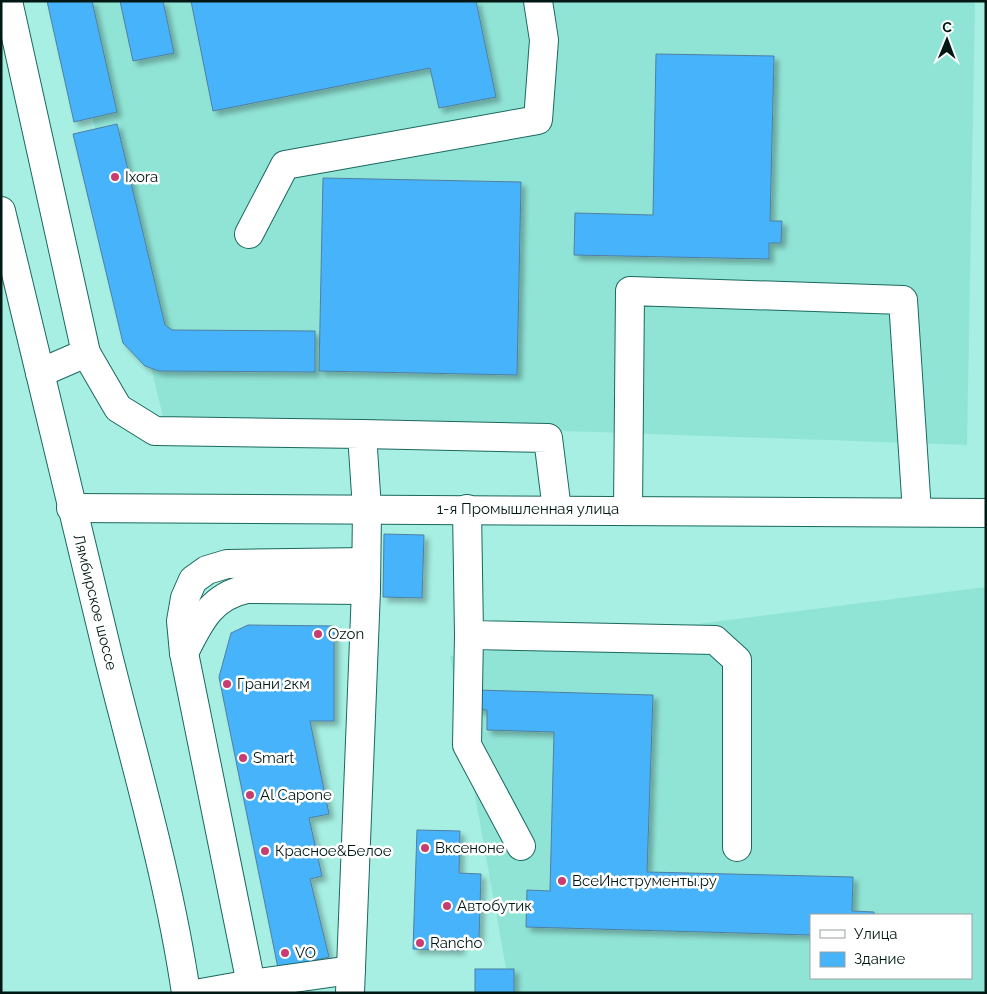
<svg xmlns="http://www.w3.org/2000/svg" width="987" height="994" font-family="Raleway,sans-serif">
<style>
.built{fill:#90e4d6;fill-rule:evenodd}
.building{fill:#47b3fb;stroke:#507fa2;filter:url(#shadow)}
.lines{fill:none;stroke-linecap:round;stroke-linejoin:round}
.minor-casing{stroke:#1b685e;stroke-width:30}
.major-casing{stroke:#1b685e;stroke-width:30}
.minor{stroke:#fff;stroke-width:28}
.major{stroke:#fff;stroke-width:28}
.poi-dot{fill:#c83d71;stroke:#fff;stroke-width:2}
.labels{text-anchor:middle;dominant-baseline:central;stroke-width:5;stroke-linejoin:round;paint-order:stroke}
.poi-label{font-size:15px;fill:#001814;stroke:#fff;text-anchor:start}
.street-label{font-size:15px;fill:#001814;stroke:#fff}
</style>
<defs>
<filter id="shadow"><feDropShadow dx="4.5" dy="4.5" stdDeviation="2.5" flood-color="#0004"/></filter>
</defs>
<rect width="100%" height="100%" fill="#a6efe2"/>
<g class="built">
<polygon points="65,1 975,1 967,445 163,417"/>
<path d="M986,587v406h-481l1,-25 -56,-312zM811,915h160v63h-160z"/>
</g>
<g class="building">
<polygon points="47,1 92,1 117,112 74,122"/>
<polygon points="120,1 163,1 174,53 133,61"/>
<polygon points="191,1 476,1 496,97 439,108 430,68 213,111"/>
<polygon points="656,54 774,56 770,221 782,221 781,243 769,243 769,259 574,255 575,213 653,215"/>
<polygon points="117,124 165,325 172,330 315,331 315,372 159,371 145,366 123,343 73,134"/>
<polygon points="323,178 521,182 517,375 319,371"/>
<polygon points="384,534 424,535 422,598 383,597"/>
<polygon points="248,625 334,626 334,721 310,721 329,814 309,818 322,876 310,879 329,957 278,968 219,677 231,633"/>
<polygon points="475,690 653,695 647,872 853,877 852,911 874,912 874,915 811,915 811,935 526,927 527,890 550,891 554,732 487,730 487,710 475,709"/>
<polygon points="417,830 460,831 459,873 481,874 479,939 460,938 460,950 413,949"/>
<rect x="475" y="969" width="39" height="24"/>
</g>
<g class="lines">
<g class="minor-casing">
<g id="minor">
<polyline points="8,1 86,353 40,373"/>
<polyline points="249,234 285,165 538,120 544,40 538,1"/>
<polyline points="86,353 118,408 155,431 362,434 367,509 366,590 350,993"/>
<polyline points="362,434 548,438 557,510"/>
<polyline points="71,508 986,513"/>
<polyline points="467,509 469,635 715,640 737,660 737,847"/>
<polyline points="628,510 630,291 903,300 917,512"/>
<polyline points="469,635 467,745 521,846"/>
<path d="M184,653c15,-30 27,-57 63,-64l119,1"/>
<polyline points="351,970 251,984 184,653 181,621 185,598 193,580 207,570 227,564 366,562"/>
<polyline points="201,993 251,984"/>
</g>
</g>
<g class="major-casing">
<path id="major" d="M1,211c35,148 70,296 107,444 28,112 61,223 78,338"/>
</g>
<use href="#minor" class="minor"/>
<use href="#major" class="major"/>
</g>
<g class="poi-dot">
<circle cx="115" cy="177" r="5"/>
<circle cx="318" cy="634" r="5"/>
<circle cx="227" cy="684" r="5"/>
<circle cx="243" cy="758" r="5"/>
<circle cx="250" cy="795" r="5"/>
<circle cx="425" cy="848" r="5"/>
<circle cx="265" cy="851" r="5"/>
<circle cx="562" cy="881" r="5"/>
<circle cx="447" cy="906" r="5"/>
<circle cx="420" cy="943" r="5"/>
<circle cx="285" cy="953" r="5"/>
</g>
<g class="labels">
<g class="poi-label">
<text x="125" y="177">Ixora</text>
<text x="328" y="634">Ozon</text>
<text x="237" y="684">Грани 2км</text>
<text x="253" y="758">Smart</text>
<text x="260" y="795">Al Capone</text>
<text x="435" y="848">Вксеноне</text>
<text x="275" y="851">Красное&amp;Белое</text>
<text x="572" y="881">ВсеИнструменты.ру</text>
<text x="457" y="906">Автобутик</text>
<text x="430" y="943">Rancho</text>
<text x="295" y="953">VO</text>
</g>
<g class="street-label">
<text x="528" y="509">1-я Промышленная улица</text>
<text transform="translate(95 602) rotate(76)">Лямбирское шоссе</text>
</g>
</g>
<rect width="987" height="994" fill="none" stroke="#001814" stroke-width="5"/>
<rect x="810" y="914" width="162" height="65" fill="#ffffff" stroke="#99a3a1"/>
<rect x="820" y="930" width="25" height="8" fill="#ffffff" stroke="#99a3a1"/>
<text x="854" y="939" font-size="15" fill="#001814">Улица</text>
<rect x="820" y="952" width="25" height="15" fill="#47b3fb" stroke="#99a3a1"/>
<text x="854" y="964" font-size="15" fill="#001814">Здание</text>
<g transform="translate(947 40) rotate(1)" stroke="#ffffff" stroke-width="4" paint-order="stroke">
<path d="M0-4L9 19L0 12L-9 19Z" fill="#001814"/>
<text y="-8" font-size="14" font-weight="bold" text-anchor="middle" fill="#001814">С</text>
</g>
</svg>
